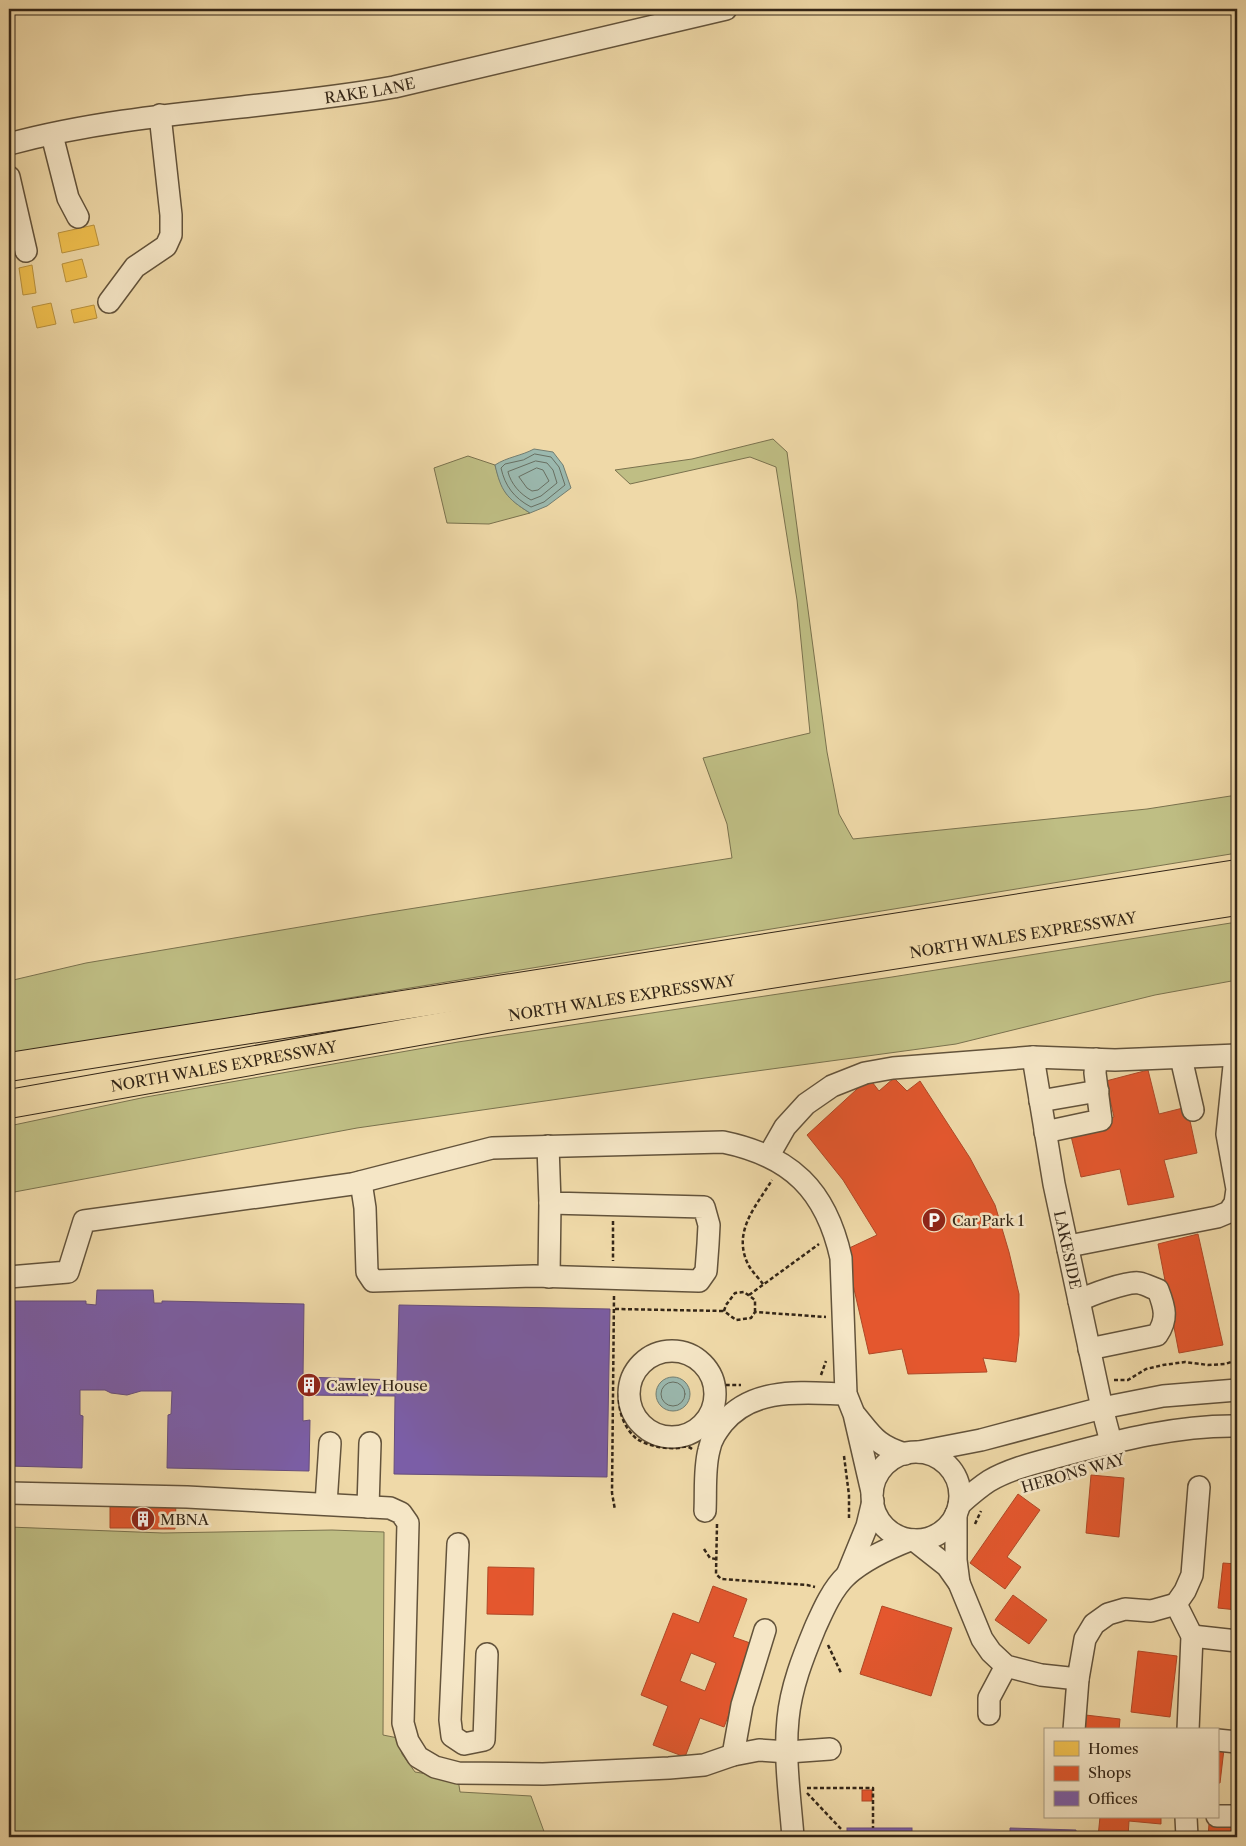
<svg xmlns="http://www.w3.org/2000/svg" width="1246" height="1846" font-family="'Libre Caslon Text',serif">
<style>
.green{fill:#bfbe84;stroke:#7a724e}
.water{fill:#9bb9af;stroke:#727e72}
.homes{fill:#f2c14e;stroke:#b9923e}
.shops{fill:#e4572e;stroke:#af4827;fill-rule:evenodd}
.offices{fill:#7b5ea7;stroke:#664d7c}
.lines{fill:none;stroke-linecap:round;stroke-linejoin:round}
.shore{stroke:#687063;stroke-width:1}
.minor-casing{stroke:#63533b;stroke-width:24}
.highway-casing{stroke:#342617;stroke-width:30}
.path{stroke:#342617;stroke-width:2.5;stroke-dasharray:4 2.5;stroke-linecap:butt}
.minor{stroke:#f5e6c6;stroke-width:21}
.highway{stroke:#efd9a8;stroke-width:28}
.labels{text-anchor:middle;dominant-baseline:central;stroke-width:5;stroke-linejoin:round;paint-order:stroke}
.street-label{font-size:15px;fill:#342617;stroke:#f5e6c6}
.poi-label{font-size:15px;fill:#342617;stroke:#f5e6c6;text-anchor:start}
</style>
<rect width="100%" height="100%" fill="#efd9a8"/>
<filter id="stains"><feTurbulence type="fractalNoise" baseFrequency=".004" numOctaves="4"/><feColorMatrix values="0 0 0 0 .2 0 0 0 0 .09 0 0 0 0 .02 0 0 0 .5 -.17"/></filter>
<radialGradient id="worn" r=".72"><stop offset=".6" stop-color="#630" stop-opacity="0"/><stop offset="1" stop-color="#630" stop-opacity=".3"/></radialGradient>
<g class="green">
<polygon points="773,439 787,452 827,752 839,814 853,839 1147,809 1237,795 1237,853 275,1010 9,1058 9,981 86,963 371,915 732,858 727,824 703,758 810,733 797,600 776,467 750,457 630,484 615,470 692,459"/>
<path d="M468,456l27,9c7,26 11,33 35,48l-41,11 -42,-1 -13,-55z"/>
<polygon points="1237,922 1237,980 1155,995 956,1044 705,1078 357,1128 9,1193 9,1126 146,1097 458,1042 892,977"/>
<polygon points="9,1527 163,1533 332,1530 384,1532 383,1735 398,1738 402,1754 415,1772 458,1779 460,1792 531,1796 546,1837 9,1837"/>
</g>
<g class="water">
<path d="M534,449l19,3 10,13 8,23 -24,18 -17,7c-24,-15 -29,-22 -35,-48 12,-8 26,-9 39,-16z"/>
<circle cx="673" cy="1394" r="17"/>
</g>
<g class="homes">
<polygon points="94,225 99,245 62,253 58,233"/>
<polygon points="82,259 87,277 66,282 62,264"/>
<polygon points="32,265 36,293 23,295 19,268"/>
<polygon points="9,271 14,295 9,296"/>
<polygon points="51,303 56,324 37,328 32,307"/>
<polygon points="94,305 97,318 74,323 71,310"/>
</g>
<g class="shops">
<polygon points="1148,1070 1159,1114 1187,1107 1197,1153 1164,1160 1174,1197 1128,1205 1120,1169 1081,1177 1070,1132 1114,1117 1106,1081"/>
<polygon points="869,1078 879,1091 894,1078 907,1091 920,1081 970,1158 995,1205 1009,1252 1019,1294 1019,1335 1016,1362 983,1358 987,1372 908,1374 902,1349 869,1354 845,1250 877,1235 843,1180 807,1135"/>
<polygon points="1198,1234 1223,1345 1179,1353 1158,1244"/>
<polygon points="1091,1475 1124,1478 1119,1537 1086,1533"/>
<polygon points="1018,1494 1040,1510 1007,1557 1021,1567 1005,1589 970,1563"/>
<polygon points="110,1502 137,1503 137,1508 147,1508 147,1503 176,1503 175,1529 146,1529 146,1525 135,1524 135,1528 110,1528"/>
<polygon points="1223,1563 1237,1564 1237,1610 1218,1608"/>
<polygon points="488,1567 534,1568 533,1615 487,1614"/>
<path d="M713,1586l34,13 -14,38 23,8 -32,82 -24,-9 -15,39 -32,-12 15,-39 -27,-11 32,-82 26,10zM691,1653l25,10 -11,28 -25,-10z"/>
<polygon points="1013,1595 1047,1620 1029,1644 995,1620"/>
<polygon points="882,1606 952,1628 931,1696 860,1674"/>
<polygon points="1138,1651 1177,1656 1170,1717 1131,1712"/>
<polygon points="1077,1714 1120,1719 1119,1730 1076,1730"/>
<polygon points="1217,1748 1224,1749 1220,1783 1217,1783"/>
<rect x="862" y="1790" width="10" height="11"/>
<polygon points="1100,1817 1161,1817 1161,1824 1129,1821 1128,1837 1098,1837"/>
<polygon points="1209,1824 1237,1825 1237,1837 1208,1837"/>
</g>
<g class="offices">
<polygon points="97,1290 153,1290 154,1303 162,1303 162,1301 304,1304 303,1377 397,1380 399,1305 610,1309 607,1477 394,1474 395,1396 303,1395 303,1421 310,1420 309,1471 167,1468 168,1415 171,1414 172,1391 141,1391 127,1395 111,1393 105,1390 80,1390 80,1415 83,1416 82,1468 9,1466 9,1301 86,1301 86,1304 96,1305"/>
<rect x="847" y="1828" width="65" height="9"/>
<polygon points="1010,1828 1076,1830 1076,1837 1010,1837"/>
</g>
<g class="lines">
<g class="shore">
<path d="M535,454l16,3 8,10 6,18 -21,17 -13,5c-17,-9 -26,-21 -30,-39l4,-4 18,-4z"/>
<path d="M536,461l11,2 6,7 4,13 -16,13 -10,4c-11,-6 -20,-16 -23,-28z"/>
<polygon points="537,468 543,470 549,481 538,490 532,491 527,488 519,477"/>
<circle cx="673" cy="1394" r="12"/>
</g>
<g class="minor-casing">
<g id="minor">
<polyline points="52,135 68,198 78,217"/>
<path id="s1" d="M9,144c126,-34 257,-34 385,-57l332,-78"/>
<polyline points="9,177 26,251"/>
<polyline points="109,302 135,267 166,246 171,235 171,215 160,115"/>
<path id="s2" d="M1033,1057l21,127 48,224 9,34"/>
<polyline points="1181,1058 1193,1110"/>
<polyline points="1040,1101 1098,1091"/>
<polyline points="1045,1132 1101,1120 1095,1073 1096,1059"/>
<polyline points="769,1155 785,1127 806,1104 832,1086 865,1073 893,1068 1033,1057 1115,1060 1237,1055"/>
<polyline points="361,1182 365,1208 367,1272 373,1281 534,1276 699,1281 706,1271 708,1244 709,1225 704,1207 550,1203 548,1146"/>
<polyline points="1068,1249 1074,1245 1217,1217 1229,1212 1235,1203 1237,1189 1227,1134 1235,1056"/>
<path d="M9,1277l59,-5 16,-51 268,-37 140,-36 231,-6c68,14 103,48 118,116l5,136 8,20 18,78"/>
<polyline points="549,1277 550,1203"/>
<path d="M1079,1301c10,-6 49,-20 60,-18 6,1 13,5 19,7 7,18 10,29 -1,45l-68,14"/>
<circle cx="672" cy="1394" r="43"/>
<path d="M856,1416c17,21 22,30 49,38"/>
<polyline points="919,1452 981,1440 1102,1408 1163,1396 1237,1390"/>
<circle cx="916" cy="1496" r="44"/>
<polyline points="9,1493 187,1497 390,1508 401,1513 408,1523 403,1723 408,1741 418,1757 435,1767 458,1773 543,1774 669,1768 704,1765 733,1755 759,1750 788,1752 830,1749"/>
<polyline points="326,1504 330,1443"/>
<path d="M959,1505c9,-8 19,-17 30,-24 22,-13 50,-19 75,-26 56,-15 115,-30 173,-29"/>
<polyline points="368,1507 370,1443"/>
<path d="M705,1511c1,-20 -1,-42 4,-61 2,-11 8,-19 14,-27 31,-37 80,-30 123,-29"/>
<polyline points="956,1514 956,1560 959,1583"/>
<polyline points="914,1540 947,1566 959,1583 982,1639 991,1652 1006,1666 1041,1675 1078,1679 1085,1639 1094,1624 1108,1614 1125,1609 1151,1611 1176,1604"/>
<polyline points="458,1544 450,1720 452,1736 464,1744 484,1740 487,1654"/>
<polyline points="847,1575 867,1526 873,1501"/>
<polyline points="1176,1604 1192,1636 1188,1730"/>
<polyline points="1176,1604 1185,1591 1192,1575 1199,1487"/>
<polyline points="1192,1636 1237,1641"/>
<polyline points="989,1714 989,1698 1006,1666"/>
<polyline points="1074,1730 1078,1679"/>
<polyline points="1217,1740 1237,1742"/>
<polyline points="733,1755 742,1705 765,1630"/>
<polyline points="1217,1816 1237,1816"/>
<polyline points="1186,1817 1187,1837"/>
<path d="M793,1837c-3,-39 -9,-79 -5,-118 3,-32 15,-62 27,-91 8,-18 17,-39 32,-53 18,-16 40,-26 63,-35"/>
</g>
</g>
<g class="highway-casing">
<g id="highway">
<polyline points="9,1067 1237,874"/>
<path id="s3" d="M9,1104l494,-88 734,-115"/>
</g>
</g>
<g class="path">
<polyline points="613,1221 613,1261"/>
<path d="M763,1284c-5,-7 -13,-14 -16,-22 -14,-32 10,-57 25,-82"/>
<polyline points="749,1295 819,1244"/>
<polyline points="614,1296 612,1493 615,1510"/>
<polyline points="1237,1302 1237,1303"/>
<polyline points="615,1309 724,1311"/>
<polyline points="755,1312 755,1300 744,1292 735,1293 726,1305 724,1311 736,1320 751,1318 755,1312 826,1317"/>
<polyline points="821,1375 826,1361"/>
<polyline points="1114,1380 1128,1380 1146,1369 1163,1365 1185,1362 1208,1365 1225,1364 1237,1360"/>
<path d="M692,1449c-5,-4 -8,-2 -14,-1 -13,1 -30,-2 -41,-9 -11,-9 -17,-23 -18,-37 -1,-36 26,-64 63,-56 10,2 20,5 27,13 7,7 11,17 15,26h17"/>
<polyline points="844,1456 849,1495 849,1518"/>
<polyline points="717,1524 716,1574 721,1579 807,1585 815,1587"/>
<polyline points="975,1524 981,1511"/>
<polyline points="704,1549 710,1558 716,1559"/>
<polyline points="828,1645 841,1673"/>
<polyline points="807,1788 873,1788 873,1828"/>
<polyline points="807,1793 842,1830"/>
</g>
<use href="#minor" class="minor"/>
<use href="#highway" class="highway"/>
</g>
<defs>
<g id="parking-disc" transform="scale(1.25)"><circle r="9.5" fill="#8f2418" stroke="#f5e6c6"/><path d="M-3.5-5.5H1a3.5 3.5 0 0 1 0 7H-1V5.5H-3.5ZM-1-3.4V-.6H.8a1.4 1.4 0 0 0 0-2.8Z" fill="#fff"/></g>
<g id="building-disc" transform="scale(1.25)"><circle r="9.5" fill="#8f2418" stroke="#f5e6c6"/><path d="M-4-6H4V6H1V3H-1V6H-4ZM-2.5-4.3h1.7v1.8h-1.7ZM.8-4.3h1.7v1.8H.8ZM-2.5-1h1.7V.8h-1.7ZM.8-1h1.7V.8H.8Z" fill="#fff"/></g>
</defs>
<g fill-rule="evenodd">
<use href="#parking-disc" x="934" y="1220"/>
<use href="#building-disc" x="309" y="1385"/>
<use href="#building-disc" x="143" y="1519"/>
</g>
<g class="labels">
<g class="street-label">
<text stroke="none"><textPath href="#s1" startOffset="365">RAKE LANE</textPath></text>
<text stroke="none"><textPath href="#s3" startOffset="1028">NORTH WALES EXPRESSWAY</textPath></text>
<text stroke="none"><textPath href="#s3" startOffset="622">NORTH WALES EXPRESSWAY</textPath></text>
<text stroke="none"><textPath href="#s3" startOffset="218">NORTH WALES EXPRESSWAY</textPath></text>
<text stroke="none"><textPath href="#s2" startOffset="196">LAKESIDE</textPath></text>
<text transform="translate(1073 1473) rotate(-16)">HERONS WAY</text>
</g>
<g class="poi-label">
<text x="952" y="1220">Car Park 1</text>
<text x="326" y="1385">Cawley House</text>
<text x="160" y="1519">MBNA</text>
</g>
</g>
<rect width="1246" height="1846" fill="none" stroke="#efd9a8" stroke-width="30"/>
<rect x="10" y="10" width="1226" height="1826" fill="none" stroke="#342617" stroke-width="2.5"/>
<rect x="15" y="15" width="1216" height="1816" fill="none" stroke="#342617"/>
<rect x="1044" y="1728" width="175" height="90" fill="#f5e6c6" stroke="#a89980"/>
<rect x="1054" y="1741" width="25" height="15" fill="#f2c14e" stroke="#a89980"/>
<text x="1088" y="1754" font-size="15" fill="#342617">Homes</text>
<rect x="1054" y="1766" width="25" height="15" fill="#e4572e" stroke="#a89980"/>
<text x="1088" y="1778" font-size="15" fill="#342617">Shops</text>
<rect x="1054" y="1791" width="25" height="15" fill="#7b5ea7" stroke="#a89980"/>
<text x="1088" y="1804" font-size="15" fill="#342617">Offices</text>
<rect width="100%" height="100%" filter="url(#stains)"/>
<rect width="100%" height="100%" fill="url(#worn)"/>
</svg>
